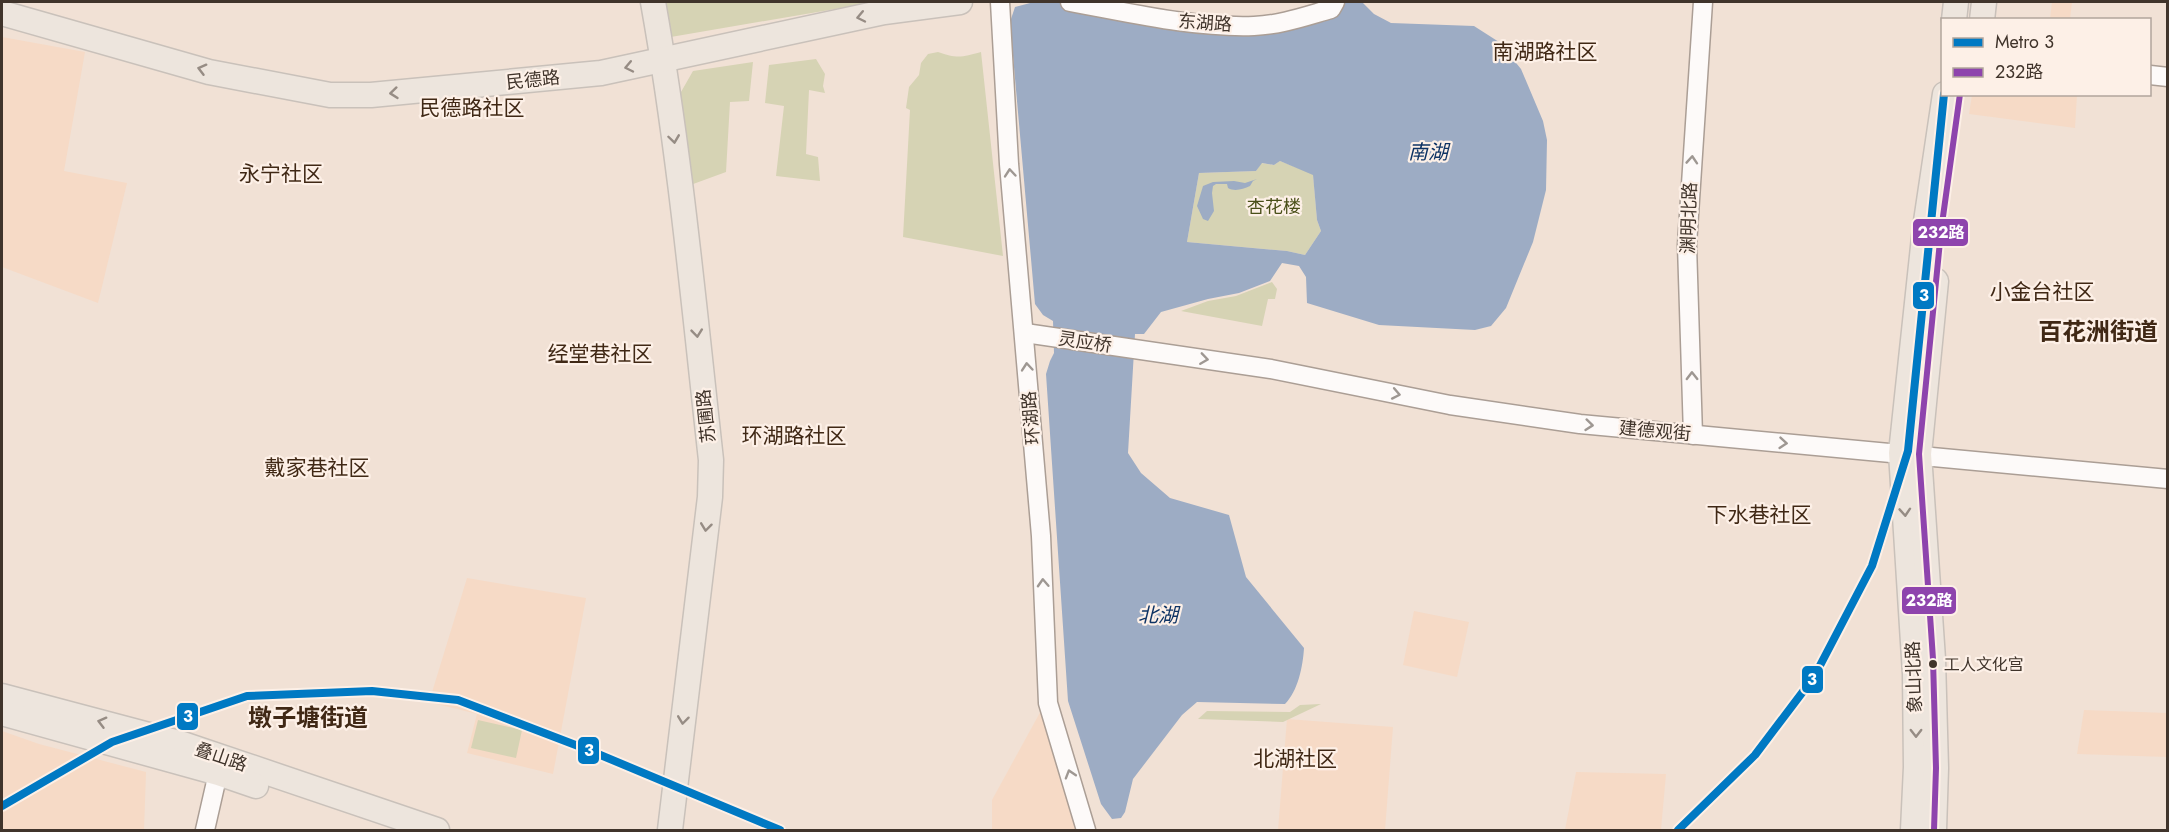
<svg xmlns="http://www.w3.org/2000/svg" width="2169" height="832" font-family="Jost,'Noto Sans SC',sans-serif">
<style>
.built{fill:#f6dac6}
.green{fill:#d6d3b4}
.water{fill:#9dacc4;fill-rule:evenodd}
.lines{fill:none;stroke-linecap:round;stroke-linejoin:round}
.minor-casing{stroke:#ab9e95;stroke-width:21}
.major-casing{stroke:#c9c1ba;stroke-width:27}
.minor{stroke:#fdfaf9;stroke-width:18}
.major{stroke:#ede5dd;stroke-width:24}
.bus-1-casing{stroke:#fdf0e7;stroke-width:10}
.bus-1{stroke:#8e44ad;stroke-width:6}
.metro-1-casing{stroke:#fdf0e7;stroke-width:12}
.metro-1{stroke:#0079c3;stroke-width:8}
.oneway{stroke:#968c84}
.oneway2{stroke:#9e9792}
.bus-dot{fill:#40342b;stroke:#fdf0e7;stroke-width:2}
.labels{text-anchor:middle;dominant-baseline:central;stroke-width:4.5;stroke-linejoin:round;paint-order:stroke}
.bus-label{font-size:16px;fill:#40342b;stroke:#fdf0e7;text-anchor:start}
.street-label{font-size:18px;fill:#40342b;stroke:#fdf0e7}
.park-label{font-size:18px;fill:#494f18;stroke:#fdf0e7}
.water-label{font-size:20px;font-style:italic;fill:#0e3364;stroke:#fdf0e7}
.quarter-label{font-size:21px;fill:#402815;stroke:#fdf0e7}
.district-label{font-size:24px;font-weight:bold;fill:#402815;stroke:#fdf0e7}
.line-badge{stroke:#fdf0e7;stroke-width:2}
.badge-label{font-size:16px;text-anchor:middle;font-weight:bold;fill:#fff}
</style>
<rect width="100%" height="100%" fill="#f1e1d5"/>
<g class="built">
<polygon points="2052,2 2072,2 2070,19 2050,19"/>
<polygon points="2,37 85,52 64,171 127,183 98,303 2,267"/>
<polygon points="1972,95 2077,95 2075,128 1969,114"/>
<polygon points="467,578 586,598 553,774 467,753 477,714 429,702"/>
<polygon points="1414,611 1469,622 1457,677 1403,665"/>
<polygon points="1043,707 1081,830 992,830 992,800"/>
<polygon points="2084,710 2167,713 2167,757 2077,754"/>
<polygon points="1287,719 1393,727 1385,830 1278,830"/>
<polygon points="2,731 39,744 146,772 144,830 2,830"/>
<polygon points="1576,772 1666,774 1661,830 1565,830"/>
</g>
<g class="green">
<polygon points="665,2 876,2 665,38"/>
<path d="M938,52c19,7 25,5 43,0l22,204 -100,-19 7,-127 -4,-2 3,-21 10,-12 2,-12 7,-9z"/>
<polygon points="816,59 825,74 823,86 825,93 809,90 806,154 818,157 820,181 776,176 784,106 765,103 769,65"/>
<polygon points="753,62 749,101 730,102 726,172 685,187 675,121 681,92 693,71"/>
<polygon points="1280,161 1313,174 1317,220 1321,231 1305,255 1287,251 1187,242 1199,173 1256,171 1261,163 1274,165"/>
<polygon points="1272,282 1277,289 1275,299 1268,299 1262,326 1181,311 1208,301 1236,296"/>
<polygon points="1321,704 1283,722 1198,719 1207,711 1290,712 1300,705"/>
<polygon points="478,720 522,730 516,758 471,748"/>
</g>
<g class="water">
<path d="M1034,2h30l192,29 80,-29h26l12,12 17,9 83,3 25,16 22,27 22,52 4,19 -1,50 -13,52 -27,66 -15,18 -16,4 -96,-5 -72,-22 -1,-26 -7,-11 -17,-3 -12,18 -31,12 -31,6 -47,13 -17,22h-9l-7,119 13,20 29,25 59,17 17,62 58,71c-1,18 -6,43 -19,56l-88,-2 -15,13 -49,64 -8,33 -4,6 -9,1 -11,-15 -33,-103 -22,-327 4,-13 4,-8 -1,-32 -10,-6 -8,-11 -25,-282 5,-15zM1280,161l33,14 4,45 4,11 -16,24 -18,-4 -100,-9 12,-69 57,-2 6,-8 12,2z"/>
<path d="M1257,179l-4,2 -3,5c-7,3 -15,6 -22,2l-1,-4h-11l-3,2 -1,7 2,18 -6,10 -5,-2 -6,-13 6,-20 10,-4 21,-1 11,2z"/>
</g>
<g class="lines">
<g class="minor-casing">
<g id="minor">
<polyline points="1000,2 1009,164 1041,536 1048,703 1086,830"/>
<path d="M1070,2c61,11 122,26 184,24 27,-1 52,-10 77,-17l4,-7"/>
<polyline points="2150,75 2168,77"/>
<polyline points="1025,333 1271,369 1450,405 1580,424 2168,479"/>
<polyline points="1693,435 1687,245 1703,2"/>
<polyline points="205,830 218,773 209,766"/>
</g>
</g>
<g class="major-casing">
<g id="major">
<path d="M653,2c27,151 41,305 58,458l-1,37 -40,333"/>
<polyline points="2,13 209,72 330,95 371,95 601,73 884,12 960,2"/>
<polyline points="1954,20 1956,2"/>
<polyline points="1982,20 1984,2"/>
<polyline points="2,696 183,744 437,830"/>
<polyline points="2,713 218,773 256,786"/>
<polyline points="1913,830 1916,767 1915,674 1901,453 1925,228 1945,94"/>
<polyline points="1934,830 1936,768 1933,659 1919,454 1936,281"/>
</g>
</g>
<use href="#minor" class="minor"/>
<use href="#major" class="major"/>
<g class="bus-1-casing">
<polyline id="bus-1" points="1934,830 1936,768 1933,659 1919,454 1941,231 1960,94"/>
</g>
<use href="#bus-1" class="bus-1"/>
<g class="metro-1-casing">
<g id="metro-1">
<polyline points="2,806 112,742 247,696 372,691 458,700 586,749 780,830"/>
<polyline points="1678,830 1755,755 1814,677 1872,566 1908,451 1944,94"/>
</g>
</g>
<use href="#metro-1" class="metro-1"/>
</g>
<defs><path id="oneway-chevron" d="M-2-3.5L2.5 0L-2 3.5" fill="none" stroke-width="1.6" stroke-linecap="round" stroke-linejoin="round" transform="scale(1.5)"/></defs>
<g class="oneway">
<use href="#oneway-chevron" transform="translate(861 17) rotate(168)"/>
<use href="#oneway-chevron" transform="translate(629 67) rotate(168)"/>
<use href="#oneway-chevron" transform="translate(202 69) rotate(-165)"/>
<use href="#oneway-chevron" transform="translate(394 93) rotate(174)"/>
<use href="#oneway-chevron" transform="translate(674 139) rotate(82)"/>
<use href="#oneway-chevron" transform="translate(697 333) rotate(84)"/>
<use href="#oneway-chevron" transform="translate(1905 512) rotate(86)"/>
<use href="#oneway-chevron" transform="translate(706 527) rotate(97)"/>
<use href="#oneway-chevron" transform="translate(683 720) rotate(97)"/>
<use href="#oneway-chevron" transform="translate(102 722) rotate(-165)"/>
<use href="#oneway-chevron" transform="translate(1916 733) rotate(90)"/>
</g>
<g class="oneway2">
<use href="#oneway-chevron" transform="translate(1692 160) rotate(-86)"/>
<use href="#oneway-chevron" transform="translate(1010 173) rotate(-95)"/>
<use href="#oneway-chevron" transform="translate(1204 359) rotate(8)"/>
<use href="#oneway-chevron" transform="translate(1027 367) rotate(-95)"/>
<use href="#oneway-chevron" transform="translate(1692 376) rotate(-91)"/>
<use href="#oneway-chevron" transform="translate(1396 394) rotate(11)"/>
<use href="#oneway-chevron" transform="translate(1589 425) rotate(6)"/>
<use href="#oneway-chevron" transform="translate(1783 443) rotate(5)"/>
<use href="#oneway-chevron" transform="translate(1043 583) rotate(-93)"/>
<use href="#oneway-chevron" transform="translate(1070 774) rotate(-107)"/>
</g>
<circle class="bus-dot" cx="1933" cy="664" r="5"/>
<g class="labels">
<g class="bus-label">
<text x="1944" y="664">工人文化宫</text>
</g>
<g class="street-label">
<text transform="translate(1205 23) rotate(4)">东湖路</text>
<text transform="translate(533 80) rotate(-6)">民德路</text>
<text transform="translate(1689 218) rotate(-88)">渊明北路</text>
<text transform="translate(1085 342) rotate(8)">灵应桥</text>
<text transform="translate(706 416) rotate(-96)">苏圃路</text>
<text transform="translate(1031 418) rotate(-95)">环湖路</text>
<text transform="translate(1655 431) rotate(5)">建德观街</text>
<text transform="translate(1914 677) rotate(-92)">象山北路</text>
<text transform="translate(221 757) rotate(19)">叠山路</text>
</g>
<g class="park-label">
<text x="1274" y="207">杏花楼</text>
</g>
<g class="water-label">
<text x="1428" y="152">南湖</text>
<text x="1158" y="615">北湖</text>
</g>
<g class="quarter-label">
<text x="1545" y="52">南湖路社区</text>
<text x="472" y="108">民德路社区</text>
<text x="281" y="174">永宁社区</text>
<text x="2042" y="292">小金台社区</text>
<text x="600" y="354">经堂巷社区</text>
<text x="794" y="436">环湖路社区</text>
<text x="317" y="468">戴家巷社区</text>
<text x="1759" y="515">下水巷社区</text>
<text x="1295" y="759">北湖社区</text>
</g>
<g class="district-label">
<text x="2098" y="331">百花洲街道</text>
<text x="308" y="717">墩子塘街道</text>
</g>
</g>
<g class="line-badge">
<rect x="1912" y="218" width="57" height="29" rx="6" fill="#8e44ad"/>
<rect x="1912" y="281" width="23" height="29" rx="6" fill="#0079c3"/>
<rect x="1901" y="586" width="56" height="29" rx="6" fill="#8e44ad"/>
<rect x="1801" y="665" width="23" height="29" rx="6" fill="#0079c3"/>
<rect x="176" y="702" width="23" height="29" rx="6" fill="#0079c3"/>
<rect x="577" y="736" width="23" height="29" rx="6" fill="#0079c3"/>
</g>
<g class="badge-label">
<text x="1941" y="238">232路</text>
<text x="1924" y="301">3</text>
<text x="1929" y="606">232路</text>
<text x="1812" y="685">3</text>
<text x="188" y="722">3</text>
<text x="589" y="756">3</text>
</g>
<rect width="2169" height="832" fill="none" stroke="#40342b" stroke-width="6"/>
<rect x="1941" y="18" width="210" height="78" fill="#fdf0e7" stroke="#b1a59c" stroke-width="1.5"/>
<rect x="1953" y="38" width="30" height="9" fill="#0079c3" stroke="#b1a59c" stroke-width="1.5"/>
<text x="1995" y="48" font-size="18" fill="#40342b">Metro 3</text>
<rect x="1953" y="68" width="30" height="9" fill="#8e44ad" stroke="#b1a59c" stroke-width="1.5"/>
<text x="1995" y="78" font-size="18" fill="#40342b">232路</text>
</svg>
